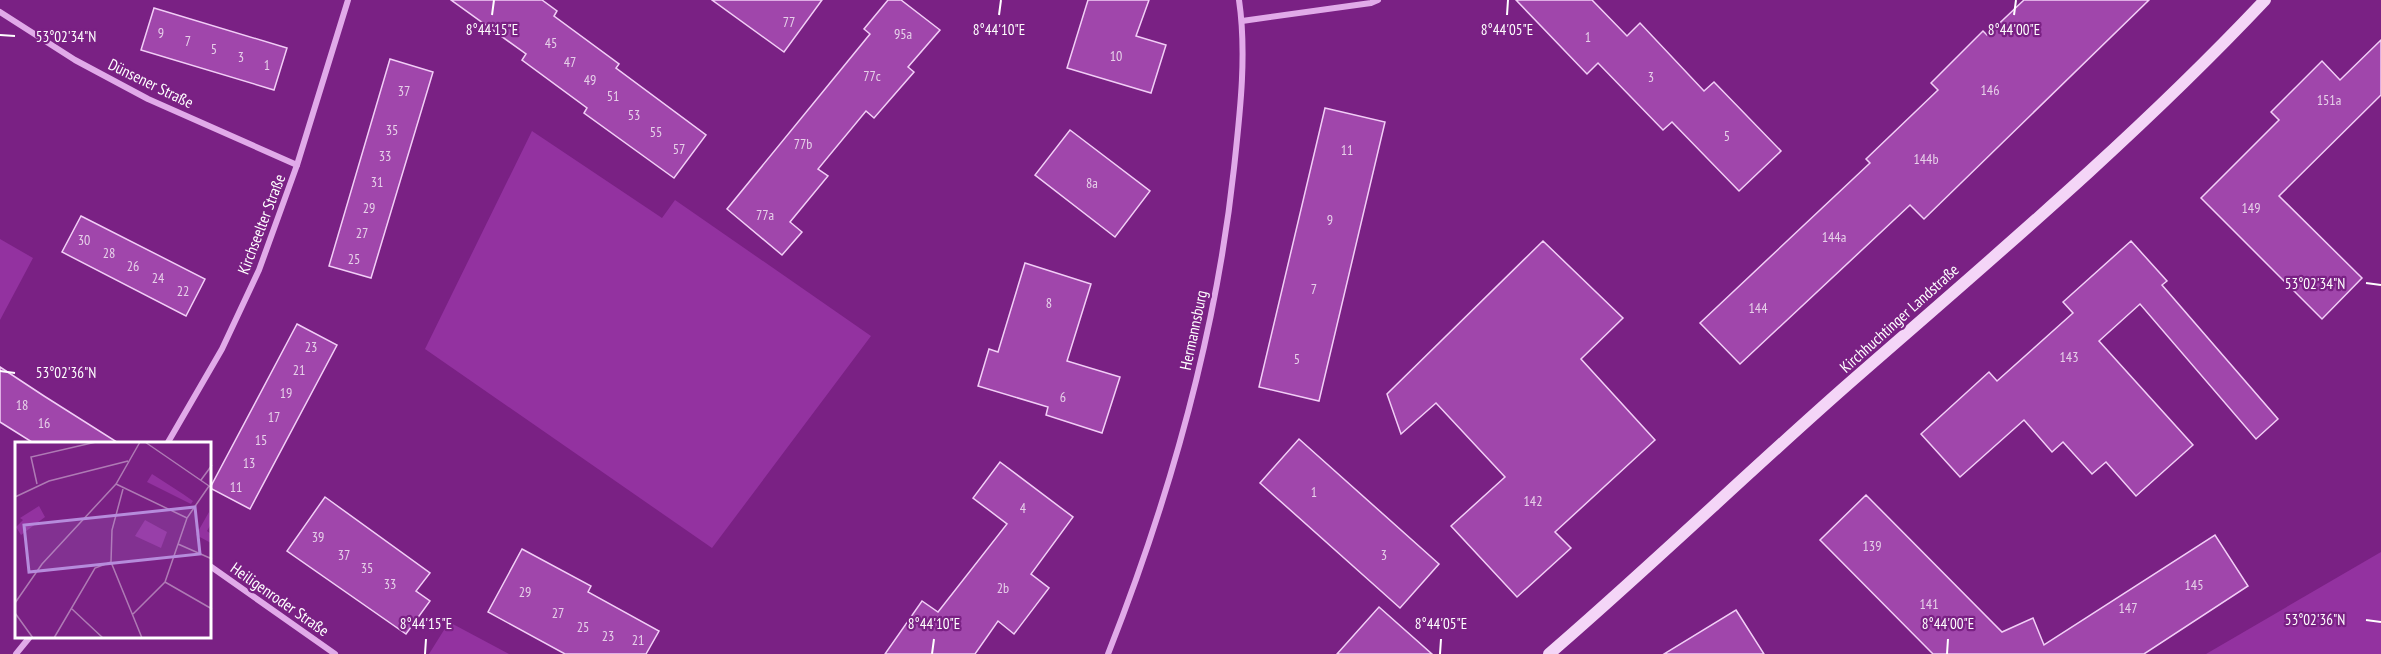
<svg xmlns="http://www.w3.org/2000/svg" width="2381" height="654" font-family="'PT Sans Narrow',sans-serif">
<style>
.green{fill:#9332a0}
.building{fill:#a046ab;stroke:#f2cef7;stroke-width:1.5}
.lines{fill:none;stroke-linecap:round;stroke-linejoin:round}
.street{stroke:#e1aae9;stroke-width:6}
.secondary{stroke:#f4d5f7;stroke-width:12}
.ticks{fill:none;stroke:#fff;stroke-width:2}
.labels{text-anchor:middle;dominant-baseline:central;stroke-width:4.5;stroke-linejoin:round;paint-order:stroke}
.number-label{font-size:14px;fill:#e7d1ea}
.street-label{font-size:16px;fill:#fff;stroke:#7a2184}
.inset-road{fill:none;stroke:#af7ab5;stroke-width:1.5}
.view{fill:#b68bdc;fill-opacity:0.15;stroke:#b68bdc;stroke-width:3}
.inset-edge{fill:none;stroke:#fff;stroke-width:3}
.ticks-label{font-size:15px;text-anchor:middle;fill:#fff;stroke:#7a2184;stroke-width:4.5;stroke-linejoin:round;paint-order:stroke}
</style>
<rect width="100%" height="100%" fill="#7a2184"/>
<g class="green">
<polygon points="532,131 662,218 675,200 871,336 712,548 425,349"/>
<polygon points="0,239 33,258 0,320"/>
<polygon points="2381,552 2381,654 2206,654"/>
<polygon points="449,622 509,654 429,654"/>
</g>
<g class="building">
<polygon points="451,0 542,0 557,11 554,16 619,64 616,68 706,135 674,178 584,113 587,108 522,60 526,54"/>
<polygon points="712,0 822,0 784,52"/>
<polygon points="888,0 901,0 940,30 908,67 914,72 874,118 866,111 818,169 828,176 790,222 802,232 782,255 727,209 870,34 864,29"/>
<polygon points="1088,0 1149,0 1136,36 1166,45 1151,93 1067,68"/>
<polygon points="1516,0 1592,0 1627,36 1640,23 1704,91 1714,82 1781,151 1739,191 1672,122 1663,130 1598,63 1587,74"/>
<polygon points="2024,0 2149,0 1924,219 1910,205 1740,364 1700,323 1870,163 1866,159 1938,90 1931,83 1983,31 1987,35"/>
<polygon points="154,8 287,48 274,90 141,50"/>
<polygon points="2381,40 2381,95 2279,196 2362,278 2322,319 2201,198 2279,120 2271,112 2322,61 2340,80"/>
<polygon points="390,59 433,72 371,278 329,266"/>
<polygon points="1325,108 1385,122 1319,401 1259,387"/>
<polygon points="1070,130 1150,191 1115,237 1035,175"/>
<polygon points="81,216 205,279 186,316 62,252"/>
<polygon points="1543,241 1623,318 1581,359 1655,440 1555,532 1571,548 1517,597 1451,526 1505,477 1436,403 1401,434 1387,394"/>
<polygon points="2131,241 2167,281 2162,285 2278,419 2256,439 2140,304 2099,341 2193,445 2136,496 2106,462 2092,474 2063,442 2052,452 2024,420 1960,477 1921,434 1989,372 1997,381 2073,313 2063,302"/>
<polygon points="1025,263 1091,284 1067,361 1120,377 1102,433 1046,415 1048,407 978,386 989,349 998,352"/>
<polygon points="297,324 337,345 250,509 210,488"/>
<polygon points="0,367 44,396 120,444 35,444 0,422"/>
<polygon points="1299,439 1439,564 1400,608 1260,483"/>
<polygon points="1000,462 1073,517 1031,574 1049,588 1014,634 998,621 975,654 885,654 922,601 938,612 1007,524 973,498"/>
<polygon points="1866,495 2002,632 2033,618 2044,645 2215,535 2248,586 2144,654 1933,654 1820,540"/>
<polygon points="325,497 430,573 416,591 430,601 406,634 287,551"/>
<polygon points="522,549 591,586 588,592 659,631 646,654 565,654 488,612"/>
<polygon points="1379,607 1432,654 1337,654"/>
<polygon points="1736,610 1764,654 1664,654"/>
</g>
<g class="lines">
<g class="street">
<polyline points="0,12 75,60 148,99 297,165"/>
<polyline points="1242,21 1371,3 1378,0"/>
<polyline points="167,444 222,349 259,270 297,165 348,0"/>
<polyline points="210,566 335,654"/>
<polyline points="16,654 29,638"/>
<path d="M1108,654c62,-157 108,-319 126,-486 6,-55 13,-114 5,-168"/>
</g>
<path class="secondary" d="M1549,654c101,-87 197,-180 297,-268 143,-125 289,-248 419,-386"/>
</g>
<path class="ticks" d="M492,15l2,-15M999,15l2,-15M1507,15l1,-15M2014,15l2,-15M0,35l15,1M2366,283l15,2M0,371l15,2M2366,620l15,2M425,654l1,-15M932,654l2,-15M1440,654l1,-15M1947,654l1,-15"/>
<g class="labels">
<g class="number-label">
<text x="789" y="22">77</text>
<text x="161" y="33">9</text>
<text x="903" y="34">95a</text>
<text x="1588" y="37">1</text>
<text x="188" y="41">7</text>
<text x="551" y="43">45</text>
<text x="214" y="49">5</text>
<text x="1116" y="56">10</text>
<text x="241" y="57">3</text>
<text x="570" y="62">47</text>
<text x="267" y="65">1</text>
<text x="872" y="76">77c</text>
<text x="1651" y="77">3</text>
<text x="590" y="80">49</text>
<text x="1990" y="90">146</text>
<text x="404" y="91">37</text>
<text x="613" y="96">51</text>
<text x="2329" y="100">151a</text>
<text x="634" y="115">53</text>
<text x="392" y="130">35</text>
<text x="656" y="132">55</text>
<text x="1727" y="136">5</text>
<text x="803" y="144">77b</text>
<text x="679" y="149">57</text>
<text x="1347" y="150">11</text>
<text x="385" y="156">33</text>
<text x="1926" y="159">144b</text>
<text x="377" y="182">31</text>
<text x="1092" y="183">8a</text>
<text x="369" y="208">29</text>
<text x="2251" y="208">149</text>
<text x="765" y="215">77a</text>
<text x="1330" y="220">9</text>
<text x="362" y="233">27</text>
<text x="1834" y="237">144a</text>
<text x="84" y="240">30</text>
<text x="109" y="253">28</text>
<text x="354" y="259">25</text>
<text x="133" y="266">26</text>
<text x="158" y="278">24</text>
<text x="1314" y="289">7</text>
<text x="183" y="291">22</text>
<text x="1049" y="303">8</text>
<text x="1758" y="308">144</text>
<text x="311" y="347">23</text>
<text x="2069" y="357">143</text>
<text x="1297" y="359">5</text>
<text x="299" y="370">21</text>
<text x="286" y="393">19</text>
<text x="1063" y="397">6</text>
<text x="22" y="405">18</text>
<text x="274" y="417">17</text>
<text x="44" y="423">16</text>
<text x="261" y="440">15</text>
<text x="249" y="463">13</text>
<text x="236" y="487">11</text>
<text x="1314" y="492">1</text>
<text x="1533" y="501">142</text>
<text x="1023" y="508">4</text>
<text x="318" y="537">39</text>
<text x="1872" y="546">139</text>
<text x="344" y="555">37</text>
<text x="1384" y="555">3</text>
<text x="367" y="568">35</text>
<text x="390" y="584">33</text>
<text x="2194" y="585">145</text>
<text x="1003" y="588">2b</text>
<text x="525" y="592">29</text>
<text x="1929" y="604">141</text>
<text x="2128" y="608">147</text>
<text x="558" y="613">27</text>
<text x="583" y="627">25</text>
<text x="608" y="636">23</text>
<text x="638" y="640">21</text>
</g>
<g class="street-label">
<text transform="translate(151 83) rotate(26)">Dünsener Straße</text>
<text transform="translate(261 224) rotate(-69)">Kirchseelter Straße</text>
<text transform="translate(1899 318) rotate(-42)">Kirchhuchtinger Landstraße</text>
<text transform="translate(1193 330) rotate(-78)">Hermannsburg</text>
<text transform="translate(280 599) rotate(35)">Heiligenroder Straße</text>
</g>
</g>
<g transform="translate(15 442)">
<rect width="196" height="196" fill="#7a2184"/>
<path d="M137,32l31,20 10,7 -2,3 -44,-22zM24,64l6,11 -24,18 -5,-8 7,-7 -3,-2zM194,70l2,12 -4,7 4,3v9l-15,-8zM130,78l22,12 -6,16 -26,-12z" fill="#9332a0"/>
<path class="inset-road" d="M130,0l67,46M186,38l11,-15M22,42l-6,-27 65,-15M101,42l71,34M108,47l-11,41 -1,32 31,76M0,55l34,-16 79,-20M163,102l34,15M150,140l47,27M0,161l27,-39 74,-80 24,-42M57,167l31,29M0,171l18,25M118,172l32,-32 22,-64 22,-32M39,196l41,-70 16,-6"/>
<path class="view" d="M180,65l5,47 -171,18 -5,-47z"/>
<rect width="196" height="196" class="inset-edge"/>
</g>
<g class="ticks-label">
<text x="492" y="35">8°44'15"E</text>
<text x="999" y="35">8°44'10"E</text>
<text x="1507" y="35">8°44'05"E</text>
<text x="2014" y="35">8°44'00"E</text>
<text x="66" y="42">53°02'34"N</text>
<text x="2315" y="289">53°02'34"N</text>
<text x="66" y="378">53°02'36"N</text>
<text x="2315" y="625">53°02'36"N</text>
<text x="426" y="629">8°44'15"E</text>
<text x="934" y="629">8°44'10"E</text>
<text x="1441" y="629">8°44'05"E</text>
<text x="1948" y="629">8°44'00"E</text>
</g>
</svg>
